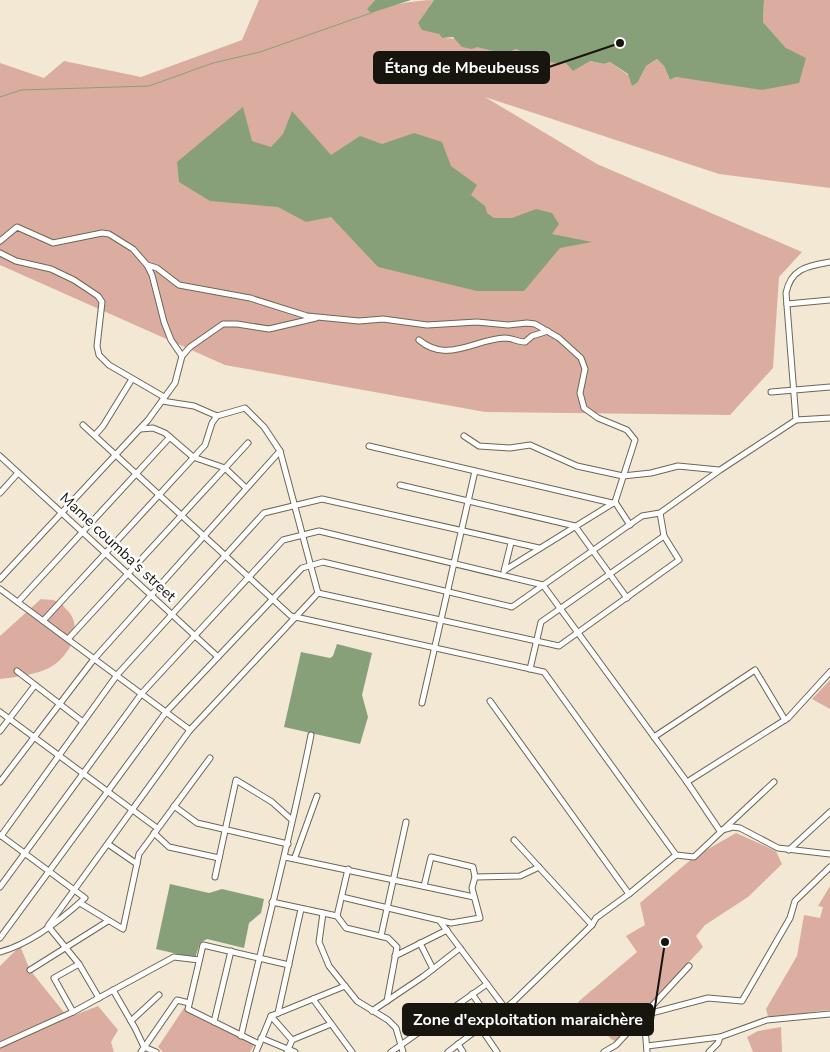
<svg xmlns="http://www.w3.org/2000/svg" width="830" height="1052" font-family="'Nunito Sans',sans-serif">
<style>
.green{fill:#dbada1}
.water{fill:#88a079}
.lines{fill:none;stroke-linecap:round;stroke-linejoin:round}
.stream{stroke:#88a079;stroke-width:1}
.minor-casing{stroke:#6e6654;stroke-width:7}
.minor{stroke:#fff;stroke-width:5}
.labels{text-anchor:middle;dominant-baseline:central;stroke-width:5;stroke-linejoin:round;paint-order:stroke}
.street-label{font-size:15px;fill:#18140e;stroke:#fff}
.leader{fill:none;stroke:#18140e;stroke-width:2}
.callout-dot{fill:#18140e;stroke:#fff;stroke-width:2}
.callout{fill:#18140e;stroke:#18140e;stroke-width:2}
.callout-label{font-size:16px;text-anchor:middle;font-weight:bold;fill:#fff}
</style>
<rect width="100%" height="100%" fill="#f2e8d4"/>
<g class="green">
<path d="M259,0h116l-8,9c23,-2 44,-9 67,-9l-16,23 21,11 3,4c27,-2 46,21 74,11l20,9 4,-9 25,13 25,-1 14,3 6,-2 28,20 8,-16 11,-7 7,7 6,14 6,-3 37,4 73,-33 -23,-26 1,-22h66v188l-111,-14 -234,-77 112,67 205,88 -23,25 -6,91 -43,47 -245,-3 -260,-47 -225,-100v-202l44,15 20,-17 77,16 101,-37z"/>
<path d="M41,599c5,1 11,0 15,2 4,1 7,4 9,7 21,18 5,49 -16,60 -15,7 -33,9 -49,11v-43z"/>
<polygon points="830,680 830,709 812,699"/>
<polygon points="736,833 776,851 782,864 748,897 705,925 696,936 703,947 615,1041 611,1039 578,1002 637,952 626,936 645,925 640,903 694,857"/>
<path d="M830,886v124c-21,1 -39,7 -61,10l-3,-11 31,-53 7,-41 16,3 3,-11 -5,-1z"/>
<polygon points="20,946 30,970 66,1015 14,1039 98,1006 118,1030 111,1042 114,1052 0,1052 0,966"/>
<polygon points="184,1008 255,1043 250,1052 163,1052 158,1047"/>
<polygon points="781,1027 782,1052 753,1052 747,1037 758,1031"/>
</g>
<g class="water">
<polygon points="375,0 411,0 371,13 367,9"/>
<polygon points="434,0 764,0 763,22 786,48 806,58 799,83 762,90 676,77 670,80 664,66 657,59 646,66 638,82 632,86 628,74 610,62 604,64 590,61 573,71 565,62 560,64 550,62 540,50 536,58 516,49 504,54 477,47 472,49 462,47 453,37 442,38 439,34 422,30 418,23"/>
<polygon points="243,107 252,141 271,147 283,134 292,111 331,155 360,136 382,144 414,133 442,142 451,166 477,185 471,195 485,206 487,213 494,218 512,218 536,209 552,213 559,224 552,234 592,242 560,248 524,291 477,291 378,267 331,217 306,222 278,207 210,201 179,182 177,162"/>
<polygon points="337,644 372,653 362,695 368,717 360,744 284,727 301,652 330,658 333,656"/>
<polygon points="170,884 209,893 222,889 264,899 261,913 249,923 244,948 207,939 200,943 195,958 156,949"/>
</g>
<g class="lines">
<polyline class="stream" points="0,97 21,90 149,86 213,63 260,52 371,13"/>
<g class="minor-casing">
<g id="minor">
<polyline points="0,241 17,227 53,243 102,233 109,234 133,249 147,265 152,275 164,322 171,340 182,356 175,383 148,420 0,579"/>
<polyline points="0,253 16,261 51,269 74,280 98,296 102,302 97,346 99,355 109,365 164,397"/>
<polyline points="147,265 157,268 179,285 250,298 307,316 359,321 383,319 427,325 477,322 508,325 527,323 535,324 559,338 581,358 585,369 580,393 584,408 598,418 627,430 635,440 615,502 505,570"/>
<polyline points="787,304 830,300"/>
<path d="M419,340c28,24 56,-1 86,-2 7,0 13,4 20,4l7,-6 16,-5"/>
<polyline points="182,356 190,347 223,324 237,324 269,329 316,318"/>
<polyline points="771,392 830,387"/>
<polyline points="162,401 194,406 217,416 245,408 264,427 280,451 318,593"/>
<polyline points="796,420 830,418"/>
<polyline points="83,425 291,616 544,672 676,855"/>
<polyline points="140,429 153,428 165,433 193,457 225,468 246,488"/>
<polyline points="95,435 103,426 132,379"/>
<polyline points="464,436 479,446 510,448 530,445 577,466 623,476 651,473 678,466 719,470"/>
<polyline points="369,446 612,503"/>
<polyline points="0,456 218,657"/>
<polyline points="400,485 575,526 627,598"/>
<polyline points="0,493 18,473"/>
<polyline points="615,502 630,525"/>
<polyline points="504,571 511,543"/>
<polyline points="0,589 190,730"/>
<polyline points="318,593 559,646 679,560 664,536 660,513"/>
<polyline points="18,602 170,437"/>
<polyline points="43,621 205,445 212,423 217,416"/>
<polyline points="68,639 248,443"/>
<polyline points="530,669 541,622 664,536"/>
<polyline points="17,671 83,722"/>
<polyline points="490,701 629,894"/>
<polyline points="422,703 475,471"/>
<polyline points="0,712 157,828"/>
<polyline points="0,731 35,685"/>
<polyline points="654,737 755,670 785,720"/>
<polyline points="0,782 94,659 280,451"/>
<polyline points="687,782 788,718 830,672"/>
<polyline points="174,806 197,823 288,844"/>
<polyline points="722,830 733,827 740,828 778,848 830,854"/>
<polyline points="154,833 169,847 219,858"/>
<path d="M0,835l85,63c-23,21 -55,46 -85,54"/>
<polyline points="1,836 117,675 264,513 322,499 539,548"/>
<polyline points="514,840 592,925"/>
<polyline points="108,844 137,864"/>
<polyline points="789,850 830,812"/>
<polyline points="285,857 474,897"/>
<polyline points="295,857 317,796"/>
<polyline points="215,877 236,780 272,802 292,820"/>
<polyline points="475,877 520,876 539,867"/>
<polyline points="0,887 142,693 283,540 319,531 543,585 687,782 720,831"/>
<polyline points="342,897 451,923 480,918 472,888 475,877 473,867 431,857 424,886"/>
<polyline points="272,902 337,916 346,928 388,938 397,947 387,1001"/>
<polyline points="80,903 123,929 139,854 210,758"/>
<polyline points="323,913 319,942 329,966 357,1001 388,1020 396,1028 403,1052"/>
<polyline points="337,916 348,869"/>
<polyline points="439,920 505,1008"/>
<polyline points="381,936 406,822"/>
<path d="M0,938l166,-226 136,-144 21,-6 189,45 130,-91 18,-3 60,-43 76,-50 -10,-127c5,-25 22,-27 44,-31"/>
<polyline points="420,943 433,969"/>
<polyline points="395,956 447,930"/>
<polyline points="30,970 108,921"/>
<polyline points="113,990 135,1028 144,1047 156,1052"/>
<polyline points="472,994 490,1019"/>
<polyline points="99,998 79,964 48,926 190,730 318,593"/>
<polyline points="313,999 352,1052"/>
<polyline points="372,1011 424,976 460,948"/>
<polyline points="73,1012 54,978 79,964"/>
<polyline points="278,1013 301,909"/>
<polyline points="644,1015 708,998 742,1001 790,918 795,901 830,867"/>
<polyline points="644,1015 647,1052"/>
<polyline points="271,1016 292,1040"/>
<polyline points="131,1021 159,995"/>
<polyline points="214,1022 231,951"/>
<polyline points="480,1027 497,1052"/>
<path d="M241,1036c23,-101 50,-200 70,-301"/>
<polyline points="261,1038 295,1052"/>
<polyline points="259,1044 188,1009 203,945 289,965"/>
<polyline points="458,1044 463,1052"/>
<polyline points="0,1045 73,1012 174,957 199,960"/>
<polyline points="647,1046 720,1037 767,1020 830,1014"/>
<polyline points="141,1052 177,1000 189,1003"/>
<polyline points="256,1052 271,1016 345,986"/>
<polyline points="287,1052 292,1040 331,1024"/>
<polyline points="391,1052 487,984"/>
<polyline points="448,1052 513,1002 592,925 596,918 629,894 676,855 694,857 774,782"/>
<polyline points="604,1052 616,1045 689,966"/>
<polyline points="709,1052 718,1043 720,1037"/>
</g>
</g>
<use href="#minor" class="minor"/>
</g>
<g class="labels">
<g class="street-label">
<text transform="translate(118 547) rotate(43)">Mame coumba's street</text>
</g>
</g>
<path class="leader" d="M620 43L549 67M665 942L653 1020"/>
<g class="callout-dot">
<circle cx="620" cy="43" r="5"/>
<circle cx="665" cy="942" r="5"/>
</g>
<g class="callout">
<rect x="374" y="52" width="175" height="31" rx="5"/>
<rect x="403" y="1004" width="250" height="31" rx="5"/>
</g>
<g class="callout-label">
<text x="462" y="73">Étang de Mbeubeuss</text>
<text x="528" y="1025">Zone d'exploitation maraichère</text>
</g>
</svg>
